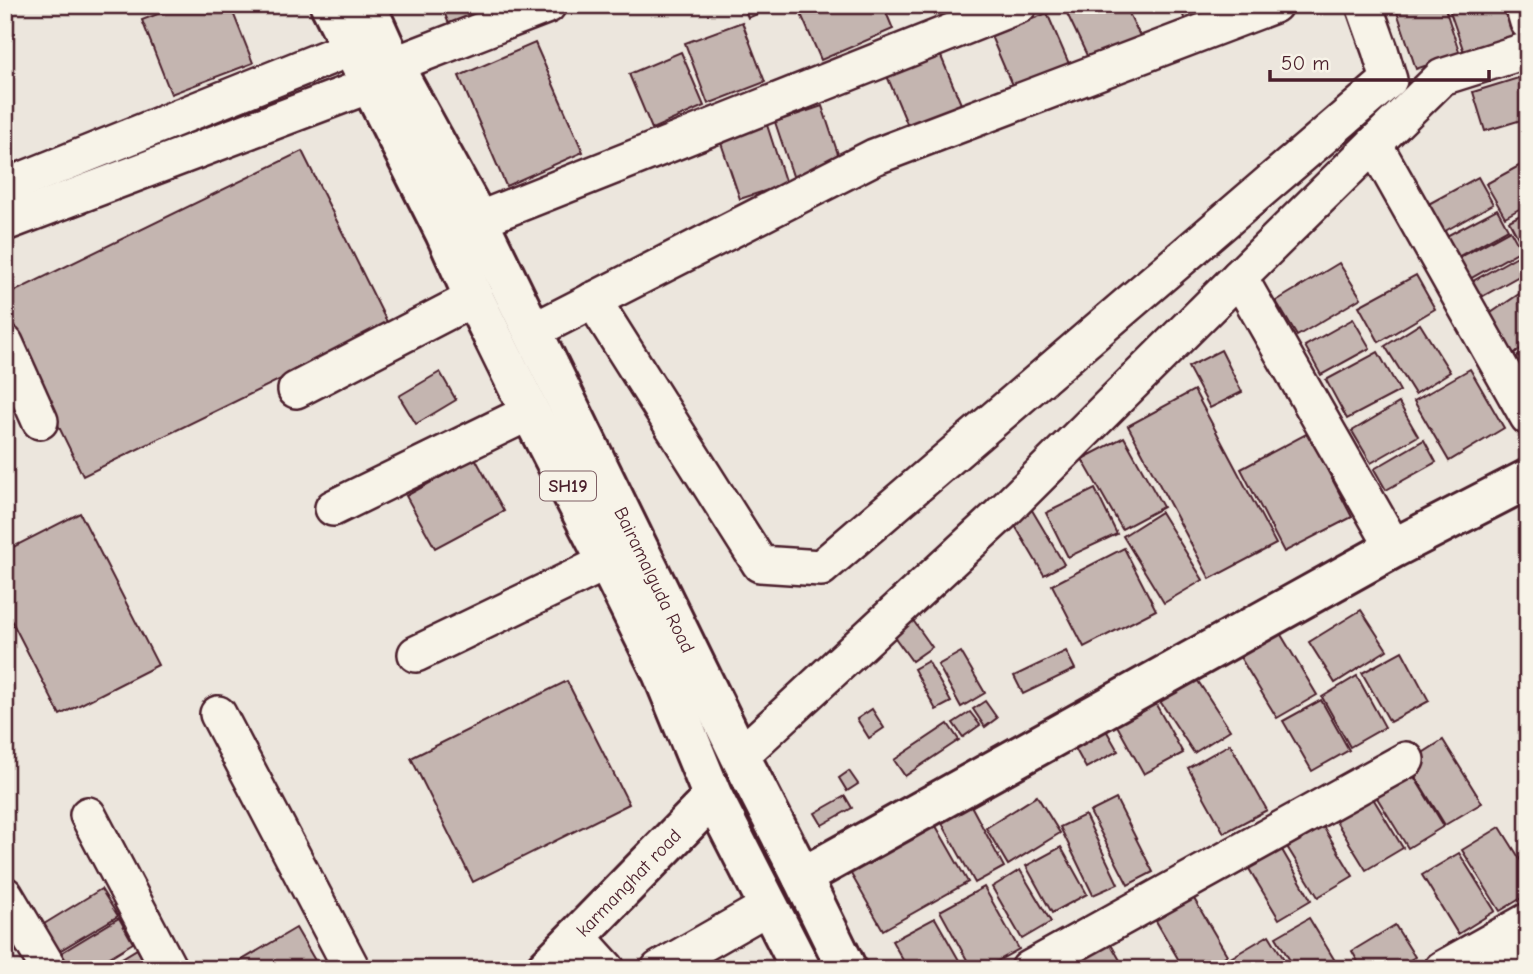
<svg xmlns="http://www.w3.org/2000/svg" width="1533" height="974" font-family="'Comic Neue',sans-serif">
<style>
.building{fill:#c4b5b0;stroke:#4a1f2b;stroke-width:2}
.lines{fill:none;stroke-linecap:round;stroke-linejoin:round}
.minor-casing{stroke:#4a1f2b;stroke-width:40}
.major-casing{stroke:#4a1f2b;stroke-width:44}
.minor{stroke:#f7f3e8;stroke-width:35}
.major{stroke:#f7f3e8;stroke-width:38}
.labels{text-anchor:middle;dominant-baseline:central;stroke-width:5;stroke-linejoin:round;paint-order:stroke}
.shield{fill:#f7f3e8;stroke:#7e5f64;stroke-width:2}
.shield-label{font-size:18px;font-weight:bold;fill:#4a1f2b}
.street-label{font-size:19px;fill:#4a1f2b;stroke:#f7f3e8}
</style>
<rect width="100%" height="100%" fill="#ece6dd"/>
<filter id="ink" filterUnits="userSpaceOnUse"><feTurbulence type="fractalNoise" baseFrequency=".0143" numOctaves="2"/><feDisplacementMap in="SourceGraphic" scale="14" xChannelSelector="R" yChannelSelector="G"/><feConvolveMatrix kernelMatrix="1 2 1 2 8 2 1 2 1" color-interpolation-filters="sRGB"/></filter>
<g filter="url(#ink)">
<g class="building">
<polygon points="181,5 230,5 253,63 171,94 142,20"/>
<polygon points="441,5 495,5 449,24"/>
<polygon points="743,5 778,5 748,18"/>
<polygon points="797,5 883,5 893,29 821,60"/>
<polygon points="1067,5 1125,5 1141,38 1090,62 1064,7"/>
<polygon points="1179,5 1248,5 1188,28"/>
<polygon points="1420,5 1444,5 1460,54 1416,69 1397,12"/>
<polygon points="1461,5 1509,5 1520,37 1465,55 1449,9"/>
<polygon points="1047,13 1070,66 1014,90 991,36"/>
<polygon points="742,22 765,82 708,104 685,43"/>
<polygon points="535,43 583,152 506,186 459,76"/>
<polygon points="681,52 704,106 652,129 629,74"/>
<polygon points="940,54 961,104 908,126 887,76"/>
<polygon points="1528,75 1528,118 1485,131 1473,92"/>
<polygon points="822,106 841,163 794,179 775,122"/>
<polygon points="767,125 786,184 740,199 720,140"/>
<polygon points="302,151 389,326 83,476 5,317 5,296"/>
<polygon points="1528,161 1528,204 1505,217 1486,184"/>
<polygon points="1478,177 1493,204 1438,235 1423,207"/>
<polygon points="1497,209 1508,229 1452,260 1441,239"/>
<polygon points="1528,211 1528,246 1524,249 1509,221"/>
<polygon points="1510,230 1521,250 1466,281 1455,260"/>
<polygon points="1521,254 1528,266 1528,271 1474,301 1466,285"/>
<polygon points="1339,263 1361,298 1297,336 1276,301"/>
<polygon points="1416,275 1435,309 1379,342 1359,306"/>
<polygon points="1528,288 1528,344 1507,358 1482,319"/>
<polygon points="1353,319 1370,348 1321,375 1305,346"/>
<polygon points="1420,324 1450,372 1415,394 1385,346"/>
<polygon points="1221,350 1242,392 1210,408 1188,367"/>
<polygon points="1528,351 1528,390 1511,360"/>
<polygon points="1378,352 1400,391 1347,419 1326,380"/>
<polygon points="1470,369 1504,428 1449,461 1414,401"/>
<polygon points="440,372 456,400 416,424 399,396"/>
<polygon points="1194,390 1276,544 1210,579 1128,426"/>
<polygon points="1399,403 1418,436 1371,463 1352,431"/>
<polygon points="1308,433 1352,517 1284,552 1241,469"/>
<polygon points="1124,437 1163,507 1122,529 1082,459"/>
<polygon points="1424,440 1436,462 1386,490 1374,469"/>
<polygon points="475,458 504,511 435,548 406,496"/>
<polygon points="1095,489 1117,534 1068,557 1046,513"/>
<polygon points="1026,500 1064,564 1044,575 1007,512"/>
<polygon points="1161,512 1203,580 1164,603 1123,536"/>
<polygon points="80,513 158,665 60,715 5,608 5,551"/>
<polygon points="1124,548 1156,610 1084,647 1052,585"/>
<polygon points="905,609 932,647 912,661 885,624"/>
<polygon points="1361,610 1387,650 1335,683 1309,642"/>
<polygon points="1274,623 1317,695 1277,718 1234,647"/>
<polygon points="1066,651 1075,669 1023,694 1014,676"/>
<polygon points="1402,651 1429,701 1390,722 1362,673"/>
<polygon points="961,652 985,693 961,707 938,665"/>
<polygon points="928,661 951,702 936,710 914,669"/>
<polygon points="1190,669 1230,730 1194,753 1154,692"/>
<polygon points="1357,676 1385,727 1350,747 1322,697"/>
<polygon points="567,681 629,804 473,882 411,758"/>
<polygon points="1149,692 1183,753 1144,774 1110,713"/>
<polygon points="1321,700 1349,750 1312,771 1283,721"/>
<polygon points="985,701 997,718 985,727 973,709"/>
<polygon points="872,709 884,728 869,738 857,719"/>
<polygon points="970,712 980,725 963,737 953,723"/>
<polygon points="948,724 959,740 905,776 894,760"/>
<polygon points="1106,730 1118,751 1086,768 1075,748"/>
<polygon points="1443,740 1482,803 1445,825 1407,763"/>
<polygon points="1230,744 1267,810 1224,833 1188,768"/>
<polygon points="1407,765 1444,826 1408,848 1371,788"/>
<polygon points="849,771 858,784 847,791 839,778"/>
<polygon points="1371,795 1403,848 1366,870 1334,818"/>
<polygon points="845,796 852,808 822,825 815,813"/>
<polygon points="1037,796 1060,833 1008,865 986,828"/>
<polygon points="1116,799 1153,872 1128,885 1090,812"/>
<polygon points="968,800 1004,867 975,883 938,816"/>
<polygon points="1085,815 1118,884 1093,895 1060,827"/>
<polygon points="932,819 968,882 883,930 847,867"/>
<polygon points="1321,823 1353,876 1318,897 1286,845"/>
<polygon points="1500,827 1528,872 1528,894 1500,911 1462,850"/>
<polygon points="1278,843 1311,900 1279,919 1245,862"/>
<polygon points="1061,847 1087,894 1052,913 1026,866"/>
<polygon points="1459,853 1495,911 1458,934 1422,875"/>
<polygon points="1020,870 1051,922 1022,939 992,887"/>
<polygon points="984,887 1019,949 983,969 972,969 940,911"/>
<polygon points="101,889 118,916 59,951 44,924"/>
<polygon points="1190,892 1227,955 1205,969 1184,969 1152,914"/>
<polygon points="119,918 133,943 90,969 70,969 61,953"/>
<polygon points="935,918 964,969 908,969 892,941"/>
<polygon points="1309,918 1340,969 1295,969 1276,937"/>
<polygon points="1395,925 1415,957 1395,969 1362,969 1352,951"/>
<polygon points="296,928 320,969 227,969"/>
<polygon points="1269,935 1290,969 1232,969 1227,960"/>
<polygon points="1109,941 1125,969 1071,969 1068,964"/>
<polygon points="137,949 148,969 104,969"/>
</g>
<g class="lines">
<g class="minor-casing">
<g id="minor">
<polyline points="1523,5 1528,22"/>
<polyline points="393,65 548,5"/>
<polyline points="1374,144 1528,417"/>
<polyline points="5,187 351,48"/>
<polyline points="478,220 1019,5"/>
<polyline points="5,223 370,85"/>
<polyline points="1239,277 1394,548"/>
<polyline points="593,300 760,564 821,568 1389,80 1380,50 1364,5"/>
<polyline points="533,331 874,157 1274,5"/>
<polyline points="5,343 40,421"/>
<polyline points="296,390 474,298"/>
<polyline points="333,508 530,412"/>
<polyline points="416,654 607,562"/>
<polyline points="218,714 352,969"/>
<polyline points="740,756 1000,515 1239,277 1442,77 1528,50"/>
<polyline points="88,815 169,969"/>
<polyline points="5,895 49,969"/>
<polyline points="578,937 607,969"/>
<polyline points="1497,939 1513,969"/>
<polyline points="659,969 769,906"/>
<polyline points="1029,969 1406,760"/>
<polyline points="1442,969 1528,921"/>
</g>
</g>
<g class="major-casing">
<g id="major">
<polyline points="330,5 445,233 474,298 530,412 607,562 662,673 713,797 801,969"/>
<polyline points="366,5 393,65 478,220 740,756 802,877 847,969"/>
<polyline points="802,877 1394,548 1528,479"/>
<polyline points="545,969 713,797"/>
</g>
</g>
<use href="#minor" class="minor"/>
<use href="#major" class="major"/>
</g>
</g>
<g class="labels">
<rect class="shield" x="540" y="471.5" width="56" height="29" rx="5"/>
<g class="shield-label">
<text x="568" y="486">SH19</text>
</g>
<g class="street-label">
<text transform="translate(654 580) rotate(64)">Bairamalguda Road</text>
<text transform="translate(629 883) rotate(-46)">karmanghat road</text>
</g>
</g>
<rect width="1533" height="974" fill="none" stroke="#f7f3e8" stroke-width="28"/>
<rect x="14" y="14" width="1505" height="946" fill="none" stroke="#4a1f2b" stroke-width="2.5" filter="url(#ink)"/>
<path d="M1270 70v10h219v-10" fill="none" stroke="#4a1f2b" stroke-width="3.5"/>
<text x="1281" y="70" font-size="21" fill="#4a1f2b" stroke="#f7f3e8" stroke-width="5" paint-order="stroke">50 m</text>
</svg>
